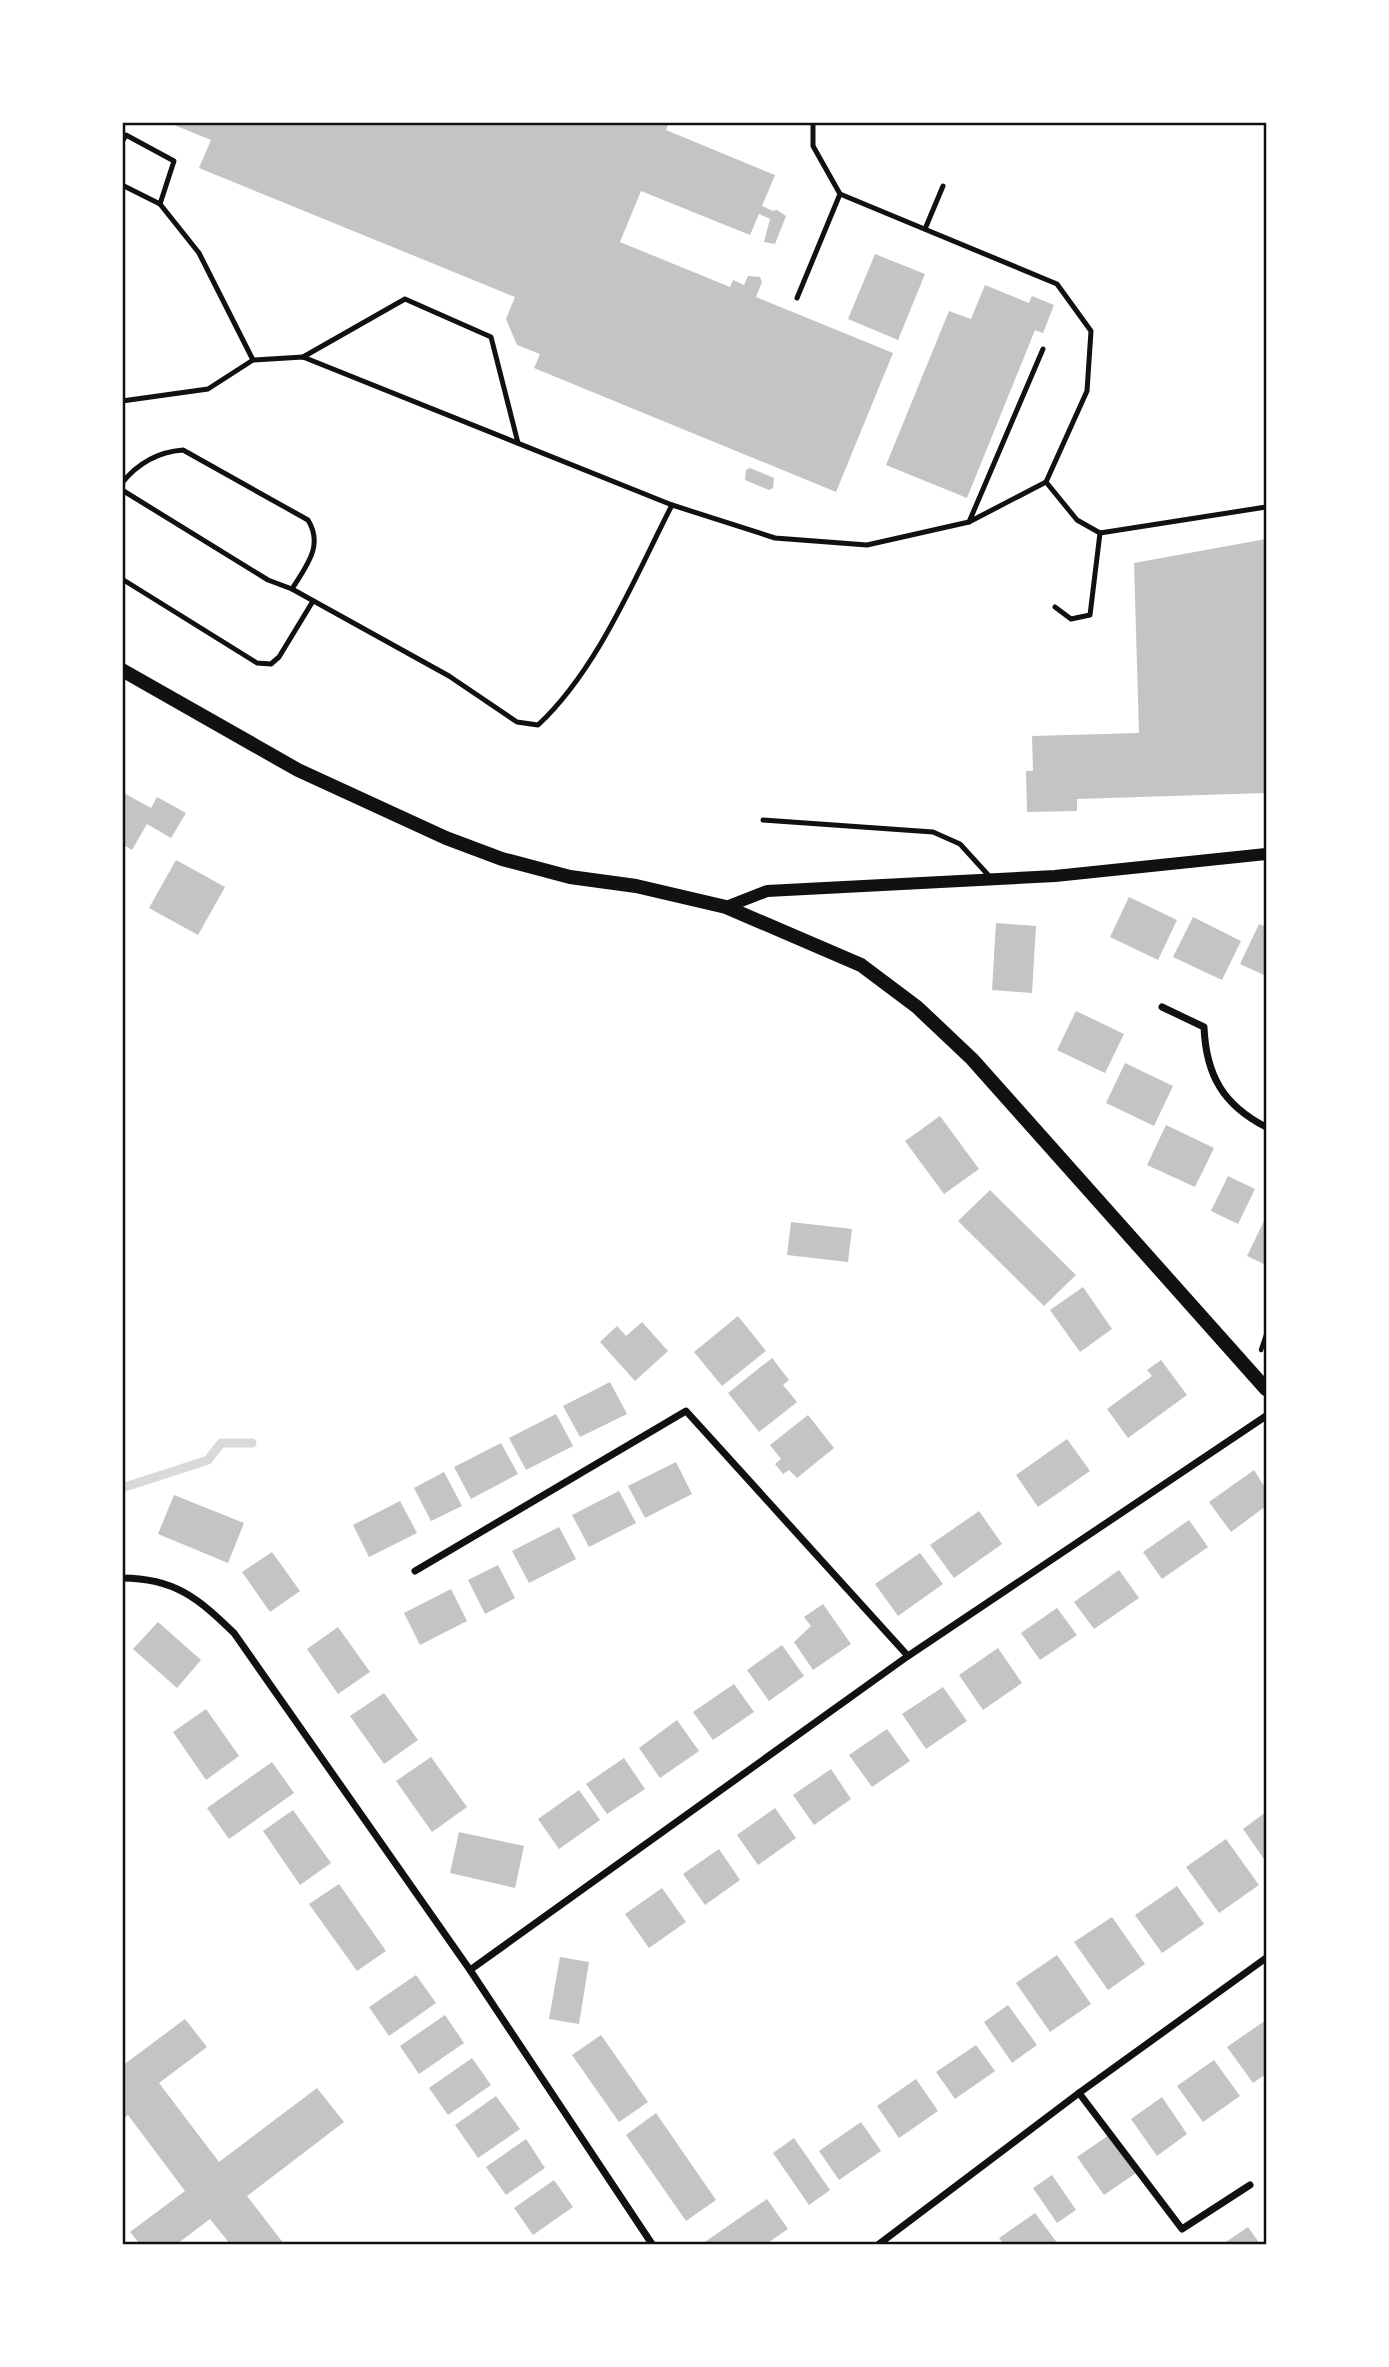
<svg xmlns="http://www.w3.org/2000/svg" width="1389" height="2367" font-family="Lato,sans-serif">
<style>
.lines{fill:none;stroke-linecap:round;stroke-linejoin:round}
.stream{stroke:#d9d9d9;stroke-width:9}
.building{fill:#c4c4c4}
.path{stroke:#111;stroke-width:4.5}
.service{stroke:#111;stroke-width:5}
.minor{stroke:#111;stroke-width:7}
.tertiary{stroke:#111;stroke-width:12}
.secondary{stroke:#111;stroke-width:14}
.neatline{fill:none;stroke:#111;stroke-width:2.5}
</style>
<rect width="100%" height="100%" fill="#fff"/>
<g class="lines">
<polyline class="stream" points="122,1488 208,1460 221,1443 252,1443"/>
</g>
<g class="building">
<polygon points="167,122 669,122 666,130 775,175 762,206 773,211 777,210 786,216 775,244 764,242 770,219 759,214 750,235 641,191 620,242 730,287 733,280 744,285 748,276 760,277 762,282 756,297 893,353 836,492 534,368 540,354 517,345 506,319 515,297 199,168 211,140"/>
<polygon points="875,254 925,274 898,340 848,319"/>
<polygon points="985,285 1029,303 1032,296 1054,305 1043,333 1035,330 967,498 886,465 949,311 971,319"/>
<polygon points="750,468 774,478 773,488 769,490 745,480 746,470"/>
<polygon points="1266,539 1266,793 1077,799 1077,811 1027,812 1026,771 1033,771 1032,736 1139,733 1134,563"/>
<polygon points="122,792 151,808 157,797 186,813 171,838 147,824 132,850 122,844"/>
<polygon points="176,860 225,887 198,935 149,908"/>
<polygon points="1129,897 1177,920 1158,960 1110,937"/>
<polygon points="1193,917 1241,941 1222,980 1173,957"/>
<polygon points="996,923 1036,926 1032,993 992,990"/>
<polygon points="1259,924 1266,927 1266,976 1240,964"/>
<polygon points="1076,1011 1124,1034 1105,1073 1057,1050"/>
<polygon points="1125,1063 1173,1086 1154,1126 1106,1103"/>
<polygon points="940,1116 979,1169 944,1194 905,1141"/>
<polygon points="1166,1125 1214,1148 1195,1187 1147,1165"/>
<polygon points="1228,1176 1255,1189 1238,1224 1211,1211"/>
<polygon points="990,1190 1076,1275 1044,1306 958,1221"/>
<polygon points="1264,1221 1266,1222 1266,1265 1247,1256"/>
<polygon points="791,1222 852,1229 848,1262 787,1255"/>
<polygon points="1083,1287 1112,1329 1080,1352 1050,1310"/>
<polygon points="738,1316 766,1351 722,1386 694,1352"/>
<polygon points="642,1322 668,1351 635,1381 600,1342 617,1326 626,1336"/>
<polygon points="772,1358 789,1380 783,1385 797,1402 759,1432 728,1393"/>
<polygon points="1161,1360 1187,1395 1128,1438 1107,1409 1152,1376 1147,1370"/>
<polygon points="610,1382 627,1414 580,1437 563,1406"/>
<polygon points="556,1414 573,1446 526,1470 509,1438"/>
<polygon points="808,1415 834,1448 797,1478 789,1470 783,1474 775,1464 781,1459 770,1445"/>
<polygon points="1067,1439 1090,1471 1038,1507 1016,1475"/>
<polygon points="501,1443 518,1474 471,1499 454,1467"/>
<polygon points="676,1462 692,1494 645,1518 628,1486"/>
<polygon points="1254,1470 1266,1489 1266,1506 1231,1532 1209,1502"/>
<polygon points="444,1472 462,1506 431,1521 414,1488"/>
<polygon points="619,1491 636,1523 589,1547 572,1515"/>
<polygon points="174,1495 244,1523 228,1563 158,1534"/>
<polygon points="400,1501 417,1533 369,1557 353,1525"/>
<polygon points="979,1511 1002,1544 954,1578 930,1545"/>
<polygon points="1189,1520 1208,1547 1162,1579 1143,1552"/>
<polygon points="559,1527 576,1559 529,1583 512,1551"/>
<polygon points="272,1552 300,1591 270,1612 242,1572"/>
<polygon points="920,1553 943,1584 898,1616 875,1584"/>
<polygon points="498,1565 515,1598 485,1614 468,1580"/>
<polygon points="1119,1570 1139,1598 1094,1629 1074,1602"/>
<polygon points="451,1589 467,1621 420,1645 404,1613"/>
<polygon points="823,1604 851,1644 813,1670 794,1642 811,1626 804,1617"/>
<polygon points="1057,1608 1077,1635 1040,1660 1021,1633"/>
<polygon points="158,1622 201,1660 177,1688 133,1649"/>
<polygon points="338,1627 370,1672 338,1694 307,1649"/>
<polygon points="782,1645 804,1676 769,1701 747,1670"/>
<polygon points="998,1648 1022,1683 983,1710 959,1675"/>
<polygon points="734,1684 754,1712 713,1740 693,1712"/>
<polygon points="943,1687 967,1721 926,1749 902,1714"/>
<polygon points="384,1693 418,1740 384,1764 350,1716"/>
<polygon points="206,1709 239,1756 206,1780 173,1732"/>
<polygon points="677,1720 699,1751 660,1778 639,1748"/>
<polygon points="887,1729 910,1761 872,1787 849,1755"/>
<polygon points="431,1757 467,1807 432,1832 396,1781"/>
<polygon points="624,1758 645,1789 607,1814 586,1784"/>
<polygon points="272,1762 294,1793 229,1839 207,1808"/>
<polygon points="831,1769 851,1799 814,1825 793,1795"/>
<polygon points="579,1790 600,1820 559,1849 538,1819"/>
<polygon points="775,1808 796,1838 758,1865 737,1835"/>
<polygon points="293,1810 331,1863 300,1885 263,1831"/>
<polygon points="1266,1812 1266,1862 1243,1829"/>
<polygon points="459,1832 524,1846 515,1888 450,1873"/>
<polygon points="1226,1839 1259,1885 1219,1913 1186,1867"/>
<polygon points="719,1849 740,1880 705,1905 683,1874"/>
<polygon points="339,1884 386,1951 357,1971 309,1904"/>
<polygon points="1177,1886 1204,1924 1162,1953 1135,1915"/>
<polygon points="662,1888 686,1922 649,1948 625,1914"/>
<polygon points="1112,1917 1145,1964 1108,1990 1074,1942"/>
<polygon points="1057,1955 1091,2004 1050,2032 1016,1983"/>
<polygon points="560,1957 589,1962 579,2024 549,2019"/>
<polygon points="416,1975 436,2003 389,2036 369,2007"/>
<polygon points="1008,2005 1037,2045 1012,2063 984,2022"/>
<polygon points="445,2015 464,2043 419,2074 400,2046"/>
<polygon points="185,2019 207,2047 159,2083 219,2162 317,2088 344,2122 247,2196 284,2244 230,2244 210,2219 177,2244 140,2244 130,2232 185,2191 128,2115 122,2119 122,2066"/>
<polygon points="1266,2020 1266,2074 1253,2083 1227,2047"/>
<polygon points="601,2035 648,2102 619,2122 572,2055"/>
<polygon points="976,2045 995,2071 955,2099 936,2072"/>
<polygon points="472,2058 491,2085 448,2115 429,2088"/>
<polygon points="1214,2060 1240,2096 1203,2122 1177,2086"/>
<polygon points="916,2079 938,2111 899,2138 877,2106"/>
<polygon points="496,2096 520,2129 478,2158 455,2125"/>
<polygon points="1162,2097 1187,2134 1157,2156 1131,2119"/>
<polygon points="656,2113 716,2200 686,2221 626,2135"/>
<polygon points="861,2122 881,2151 839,2180 819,2151"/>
<polygon points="1109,2135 1136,2173 1104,2195 1077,2157"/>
<polygon points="794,2138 830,2190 809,2205 773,2153"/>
<polygon points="526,2139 545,2168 506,2195 486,2167"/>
<polygon points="1052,2175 1076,2210 1057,2223 1033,2188"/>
<polygon points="554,2180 573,2207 533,2235 514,2208"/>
<polygon points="767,2199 788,2229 766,2244 702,2244"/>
<polygon points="1035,2213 1058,2244 1004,2244 999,2238"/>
<polygon points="1248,2227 1260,2244 1223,2244"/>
</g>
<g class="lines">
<polyline class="path" points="1261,1350 1266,1335"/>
<g class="service">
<polyline points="122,142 126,135 174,161 160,204"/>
<polyline points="122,185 160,204 199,253 253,360"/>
<polyline points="925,229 943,186"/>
<polyline points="797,298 840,194"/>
<polyline points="303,357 405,299 491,337 518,443"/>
<polyline points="122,401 208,389 253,360 303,357 672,505 775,538 867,545 969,522 1046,482 1087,391 1091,331 1057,284 840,194 813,146 813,122"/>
<polyline points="1046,482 1077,520 1100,533 1266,507"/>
<path d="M122,483c16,-20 35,-31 61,-33l125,70c16,26 -2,46 -16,69"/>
<path d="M122,490l146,90 24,9 157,87 68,46 21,3c60,-56 97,-148 134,-220"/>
<polyline points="969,522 1043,349"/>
<polyline points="122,579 257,663 271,664 279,657 313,601"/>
<polyline points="1055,607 1071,619 1090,615 1100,533"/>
<polyline points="763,820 933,832 960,844 990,877"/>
</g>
<g class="minor">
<path d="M1162,1007l42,20c2,48 19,78 62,100"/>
<polyline points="415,1571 686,1411 908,1656"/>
<path d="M122,1578c53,0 77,21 112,55l236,337 182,274"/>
<polyline points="470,1970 908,1656 1266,1416"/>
<polyline points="1079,2093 1182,2229 1250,2185"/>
<polyline points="879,2244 1079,2093 1266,1958"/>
</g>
<polyline class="tertiary" points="726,907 767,891 1055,876 1266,854"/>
<polyline class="secondary" points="122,670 298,770 446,838 502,859 570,877 636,886 726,907 861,965 917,1007 972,1059 1266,1389"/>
</g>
<rect width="1389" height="2367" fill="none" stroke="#ffffff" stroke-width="248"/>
<rect x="124" y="124" width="1141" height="2119" class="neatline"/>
</svg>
